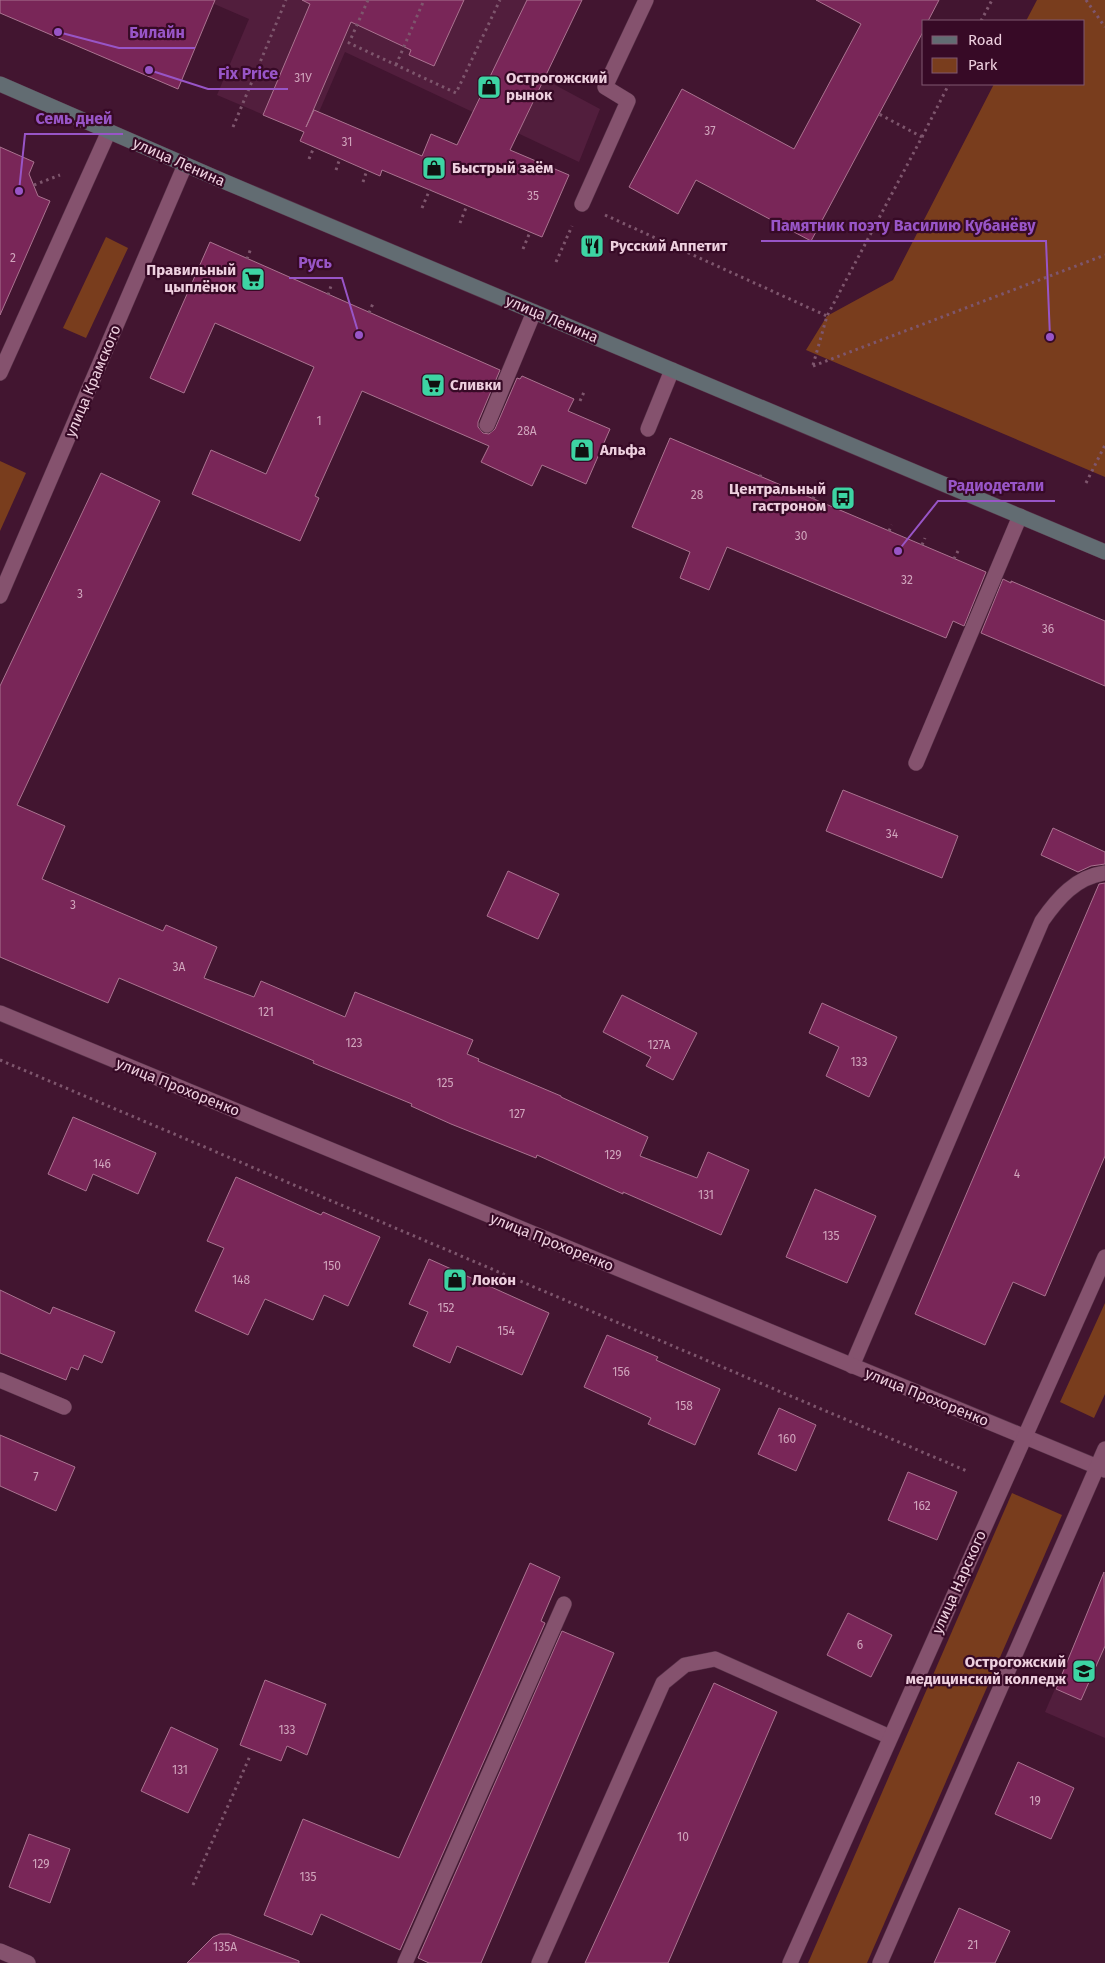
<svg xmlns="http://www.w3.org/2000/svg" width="1105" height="1963" font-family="'Fira Sans',sans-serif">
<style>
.built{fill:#521e3d}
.green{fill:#793d1d}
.building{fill:#792658;stroke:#aa7390}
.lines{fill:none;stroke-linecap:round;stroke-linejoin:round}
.service-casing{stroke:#573248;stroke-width:16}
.pedestrian-casing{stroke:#573248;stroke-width:16}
.minor-casing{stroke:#573248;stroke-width:16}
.secondary-casing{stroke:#573248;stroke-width:16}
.path{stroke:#7e566d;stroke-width:3;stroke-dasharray:2.5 4;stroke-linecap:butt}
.service{stroke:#85526e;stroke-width:15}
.pedestrian{stroke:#85526e;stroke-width:15}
.minor{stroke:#85526e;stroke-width:15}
.secondary{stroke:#626c72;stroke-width:15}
.labels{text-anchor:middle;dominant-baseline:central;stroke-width:4.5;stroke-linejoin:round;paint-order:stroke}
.number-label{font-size:12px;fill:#d1a6bd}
.poi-label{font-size:15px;font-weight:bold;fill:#eed0df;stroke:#370a26;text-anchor:start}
.street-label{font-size:15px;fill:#eed0df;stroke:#370a26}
.leader{fill:none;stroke:#9855c7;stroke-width:2}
.callout-dot{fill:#9855c7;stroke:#370a26;stroke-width:2}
.callout-label{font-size:16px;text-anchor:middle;font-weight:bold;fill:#9855c7;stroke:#370a26;stroke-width:4.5;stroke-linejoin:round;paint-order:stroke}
</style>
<rect width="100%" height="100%" fill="#421530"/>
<g class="built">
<polygon points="205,0 582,0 544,79 600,109 579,162 345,52 319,112 314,110 304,132 217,95 249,19"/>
<polygon points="1105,1573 1105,1738 1045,1712"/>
</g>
<g class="green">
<polygon points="1037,0 1105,0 1105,477 806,350 827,316 893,280 994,84 1084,84 1084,21 1026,21"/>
<polygon points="106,237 128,248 86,338 63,328"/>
<polygon points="0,461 26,473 0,531"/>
<polygon points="1105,1303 1105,1394 1094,1418 1060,1402"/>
<polygon points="1012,1493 1062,1515 867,1963 808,1963"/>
</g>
<g class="building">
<polygon points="0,0 215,0 178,89 0,13"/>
<polygon points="302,0 464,0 434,66 409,55 411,50 351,22 306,127 314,110 422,156 431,134 457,145 527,0 582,0 510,150 569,175 542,237 382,170 380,176 300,141 304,132 263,115 310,4"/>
<polygon points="816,0 939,0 928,21 924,21 924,30 811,241 696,180 678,214 629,187 682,89 794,149 861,24"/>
<polygon points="0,147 34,162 29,174 38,196 50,201 0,315"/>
<polygon points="210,242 500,370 478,422 478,427 483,433 489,434 495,429 517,378 520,379 522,376 574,399 568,411 610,429 586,484 542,465 532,486 481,462 489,446 362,391 315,496 319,498 300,541 192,494 211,450 266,474 314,367 215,323 184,393 150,378"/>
<polygon points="670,438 986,572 964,626 953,621 946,638 727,547 709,590 680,578 690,552 632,527"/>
<polygon points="101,473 160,501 17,805 65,826 42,879 163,931 166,925 217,947 204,978 254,997 261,981 345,1017 355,992 473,1040 467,1054 479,1059 478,1061 561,1096 561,1097 648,1137 640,1156 697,1178 708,1152 749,1170 721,1235 623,1192 623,1194 537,1155 536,1158 451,1124 411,1106 412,1104 313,1063 314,1061 119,978 108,1003 0,957 0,686"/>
<polygon points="1003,579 1011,583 1011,581 1105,621 1105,686 981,633"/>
<polygon points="843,790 958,836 942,878 826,831"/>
<polygon points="1053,828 1105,852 1105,864 1091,866 1078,872 1041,855"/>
<polygon points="508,871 559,894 538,939 487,916"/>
<polygon points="1105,883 1105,1156 1045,1296 1013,1282 985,1345 915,1314 1099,884"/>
<polygon points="622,995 697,1033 673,1080 646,1066 651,1057 603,1032"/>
<polygon points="822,1003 897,1037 869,1097 826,1076 839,1047 809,1033"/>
<polygon points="73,1117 156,1153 138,1194 93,1174 86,1191 48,1174"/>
<polygon points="236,1177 321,1215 323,1212 380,1237 348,1306 324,1295 313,1320 265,1299 248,1335 195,1311 224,1248 207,1241"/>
<polygon points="815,1189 876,1216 847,1283 786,1257"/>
<polygon points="429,1259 549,1313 522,1375 457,1346 450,1363 413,1346 428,1312 409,1304"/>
<polygon points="0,1290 50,1314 53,1307 115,1332 102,1363 84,1355 78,1370 71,1367 66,1380 0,1353"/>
<polygon points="607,1335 658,1357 656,1360 720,1389 695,1445 648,1424 651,1418 584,1387"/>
<polygon points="779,1408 816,1425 796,1471 758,1454"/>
<polygon points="0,1435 75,1467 56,1511 0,1486"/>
<polygon points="908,1472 957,1492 937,1540 888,1520"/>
<polygon points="530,1563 560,1577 541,1621 545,1623 400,1950 321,1914 312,1935 264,1915 303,1819 399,1858"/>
<polygon points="1104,1572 1105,1646 1081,1700 1056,1689"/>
<polygon points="848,1613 892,1635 871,1677 827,1655"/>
<polygon points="562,1631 614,1653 481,1963 429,1963 418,1958"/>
<polygon points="265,1680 326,1704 307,1755 287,1746 281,1761 240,1745"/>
<polygon points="714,1683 777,1712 668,1963 585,1963"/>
<polygon points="171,1727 218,1749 188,1813 141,1791"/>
<polygon points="1018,1762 1074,1788 1051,1839 995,1814"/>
<polygon points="29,1834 70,1849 50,1903 9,1887"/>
<polygon points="959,1908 1010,1931 995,1963 934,1963"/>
<polygon points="220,1934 229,1934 299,1961 299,1963 187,1963 213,1937"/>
</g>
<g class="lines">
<g class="service-casing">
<g id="service">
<polyline points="582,204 628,101 605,87 646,0"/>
<polyline points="487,425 534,312"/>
<polyline points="648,429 672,370"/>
<polyline points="916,763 1020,516"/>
<path d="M852,1366l190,-445c16,-23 34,-44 63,-48"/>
<polyline points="0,1380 64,1407"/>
<polyline points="405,1963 564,1604"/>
<polyline points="539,1963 663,1683 685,1665 715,1659 890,1737"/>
</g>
</g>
<g class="pedestrian-casing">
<g id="pedestrian">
<polyline points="0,373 109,131"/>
<polyline points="0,596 185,165"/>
</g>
</g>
<g class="minor-casing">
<g id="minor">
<polyline points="0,1013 1105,1470"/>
<polyline points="0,1951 28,1963"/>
<polyline points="790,1963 1105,1257"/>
<polyline points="880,1963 1105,1449"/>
</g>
</g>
<g class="secondary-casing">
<polyline id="secondary" points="0,84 223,181 1105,552"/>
</g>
<g class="path">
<polyline points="368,0 349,43 456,93 500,0"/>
<polyline points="1086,0 1105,27"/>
<polyline points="981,21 992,0"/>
<polyline points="396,65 424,0"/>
<polyline points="233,127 286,0"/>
<polyline points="922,137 949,84"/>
<polyline points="309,159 314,147"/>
<polyline points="336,170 340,158"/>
<polyline points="363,182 367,170"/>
<polyline points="34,185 60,175"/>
<polyline points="422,208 430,189"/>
<polyline points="605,215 827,316"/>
<polyline points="460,223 467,205"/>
<polyline points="523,249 530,232"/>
<polyline points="247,259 251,248"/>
<polyline points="556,262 572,226"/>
<polyline points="328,295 332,283"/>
<polyline points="369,313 374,301"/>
<polyline points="813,365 827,316 922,137 879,114"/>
<polyline points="813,366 1105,255"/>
<polyline points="580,401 584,392"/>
<polyline points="760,477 762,471"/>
<polyline points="1086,483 1105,445"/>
<polyline points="813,499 815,495"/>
<polyline points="889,531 892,525"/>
<polyline points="922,545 925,538"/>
<polyline points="954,559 958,551"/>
<polyline points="0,1060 967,1471"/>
<polyline points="193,1885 250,1756"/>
</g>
<use href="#service" class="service"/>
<use href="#pedestrian" class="pedestrian"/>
<use href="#minor" class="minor"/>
<use href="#secondary" class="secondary"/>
</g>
<defs>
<g id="shop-square" transform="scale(1.25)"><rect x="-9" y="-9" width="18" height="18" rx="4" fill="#3dd4a3" stroke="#370a26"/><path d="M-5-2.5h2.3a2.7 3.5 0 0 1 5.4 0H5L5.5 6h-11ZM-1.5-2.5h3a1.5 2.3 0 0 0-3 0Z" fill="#111"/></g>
<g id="restaurant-square" transform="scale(1.25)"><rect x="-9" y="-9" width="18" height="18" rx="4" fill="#3dd4a3" stroke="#370a26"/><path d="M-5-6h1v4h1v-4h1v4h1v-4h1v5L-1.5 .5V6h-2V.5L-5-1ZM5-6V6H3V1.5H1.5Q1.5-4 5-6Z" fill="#111"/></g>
<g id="supermarket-square" transform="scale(1.25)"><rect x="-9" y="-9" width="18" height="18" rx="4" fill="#3dd4a3" stroke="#370a26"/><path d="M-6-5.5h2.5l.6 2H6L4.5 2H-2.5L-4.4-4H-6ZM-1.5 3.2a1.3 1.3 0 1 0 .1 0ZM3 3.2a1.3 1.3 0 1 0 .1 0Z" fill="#111"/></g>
<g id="bus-square" transform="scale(1.25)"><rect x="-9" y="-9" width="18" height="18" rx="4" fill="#3dd4a3" stroke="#370a26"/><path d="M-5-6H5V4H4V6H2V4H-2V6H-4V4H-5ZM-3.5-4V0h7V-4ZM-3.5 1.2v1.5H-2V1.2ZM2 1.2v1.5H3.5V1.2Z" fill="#111"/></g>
<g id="university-square" transform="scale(1.25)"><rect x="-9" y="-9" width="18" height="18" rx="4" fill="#3dd4a3" stroke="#370a26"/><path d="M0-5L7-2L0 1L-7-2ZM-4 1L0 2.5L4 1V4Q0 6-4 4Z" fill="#111"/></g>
</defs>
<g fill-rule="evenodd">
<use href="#shop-square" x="489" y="87"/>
<use href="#shop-square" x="434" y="168"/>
<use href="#restaurant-square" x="592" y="246"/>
<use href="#supermarket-square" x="253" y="279"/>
<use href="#supermarket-square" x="433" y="385"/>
<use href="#shop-square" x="582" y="450"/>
<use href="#bus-square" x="843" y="498"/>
<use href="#shop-square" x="455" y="1280"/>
<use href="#university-square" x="1084" y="1671"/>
</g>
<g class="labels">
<g class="number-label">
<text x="303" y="78">31У</text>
<text x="710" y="131">37</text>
<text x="347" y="142">31</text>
<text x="533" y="196">35</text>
<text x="13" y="258">2</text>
<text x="319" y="421">1</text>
<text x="527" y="431">28А</text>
<text x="697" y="495">28</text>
<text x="801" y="536">30</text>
<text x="907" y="580">32</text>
<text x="80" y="594">3</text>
<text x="1048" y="629">36</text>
<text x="892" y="834">34</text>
<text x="73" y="905">3</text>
<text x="179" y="967">3А</text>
<text x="266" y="1012">121</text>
<text x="354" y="1043">123</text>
<text x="659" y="1045">127А</text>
<text x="859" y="1062">133</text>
<text x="445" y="1083">125</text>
<text x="517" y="1114">127</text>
<text x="613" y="1155">129</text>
<text x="102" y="1164">146</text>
<text x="1017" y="1174">4</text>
<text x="706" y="1195">131</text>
<text x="831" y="1236">135</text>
<text x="332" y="1266">150</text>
<text x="241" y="1280">148</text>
<text x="446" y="1308">152</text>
<text x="506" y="1331">154</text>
<text x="621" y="1372">156</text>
<text x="684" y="1406">158</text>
<text x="787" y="1439">160</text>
<text x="36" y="1477">7</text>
<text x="922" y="1506">162</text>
<text x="860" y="1645">6</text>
<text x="287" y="1730">133</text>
<text x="180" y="1770">131</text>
<text x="1035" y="1801">19</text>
<text x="683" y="1837">10</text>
<text x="41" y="1864">129</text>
<text x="308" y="1877">135</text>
<text x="973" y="1945">21</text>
<text x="225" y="1947">135А</text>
</g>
<g class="poi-label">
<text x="506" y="78">Острогожский<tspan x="506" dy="17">рынок</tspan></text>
<text x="452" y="168">Быстрый заём</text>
<text x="610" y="246">Русский Аппетит</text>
<text x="236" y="270" text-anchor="end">Правильный<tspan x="236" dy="17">цыплёнок</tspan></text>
<text x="450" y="385">Сливки</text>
<text x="600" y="450">Альфа</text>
<text x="826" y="489" text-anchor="end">Центральный<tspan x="826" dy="17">гастроном</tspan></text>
<text x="472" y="1280">Локон</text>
<text x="1066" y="1662" text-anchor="end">Острогожский<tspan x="1066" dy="17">медицинский колледж</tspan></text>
</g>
<g class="street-label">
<text transform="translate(179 162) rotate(24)">улица Ленина</text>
<text transform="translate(552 319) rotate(23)">улица Ленина</text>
<text transform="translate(93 381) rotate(-67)">улица Крамского</text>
<text transform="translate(178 1087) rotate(22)">улица Прохоренко</text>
<text transform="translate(552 1242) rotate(22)">улица Прохоренко</text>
<text transform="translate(927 1397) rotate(22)">улица Прохоренко</text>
<text transform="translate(959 1582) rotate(-66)">улица Нарского</text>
</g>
</g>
<path class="leader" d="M58 32L119 48H195M149 70L208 89H288M19 191L25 134H123M1050 337L1046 241H761M359 335L342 278H289M898 551L938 501H1055"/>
<g class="callout-dot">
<circle cx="58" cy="32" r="5"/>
<circle cx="149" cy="70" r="5"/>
<circle cx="19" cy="191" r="5"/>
<circle cx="1050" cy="337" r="5"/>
<circle cx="359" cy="335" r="5"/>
<circle cx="898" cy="551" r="5"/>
</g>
<g class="callout-label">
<text x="157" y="38">Билайн</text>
<text x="248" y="79">Fix Price</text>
<text x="74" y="124">Семь дней</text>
<text x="903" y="231">Памятник поэту Василию Кубанёву</text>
<text x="315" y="268">Русь</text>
<text x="996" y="491">Радиодетали</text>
</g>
<rect x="922" y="20" width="162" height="65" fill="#370a26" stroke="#805970"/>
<rect x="932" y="36" width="25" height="8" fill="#626c72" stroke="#805970"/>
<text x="968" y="45" font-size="15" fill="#eed0df">Road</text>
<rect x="932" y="58" width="25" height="15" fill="#793d1d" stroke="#805970"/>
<text x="968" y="70" font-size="15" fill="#eed0df">Park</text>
</svg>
